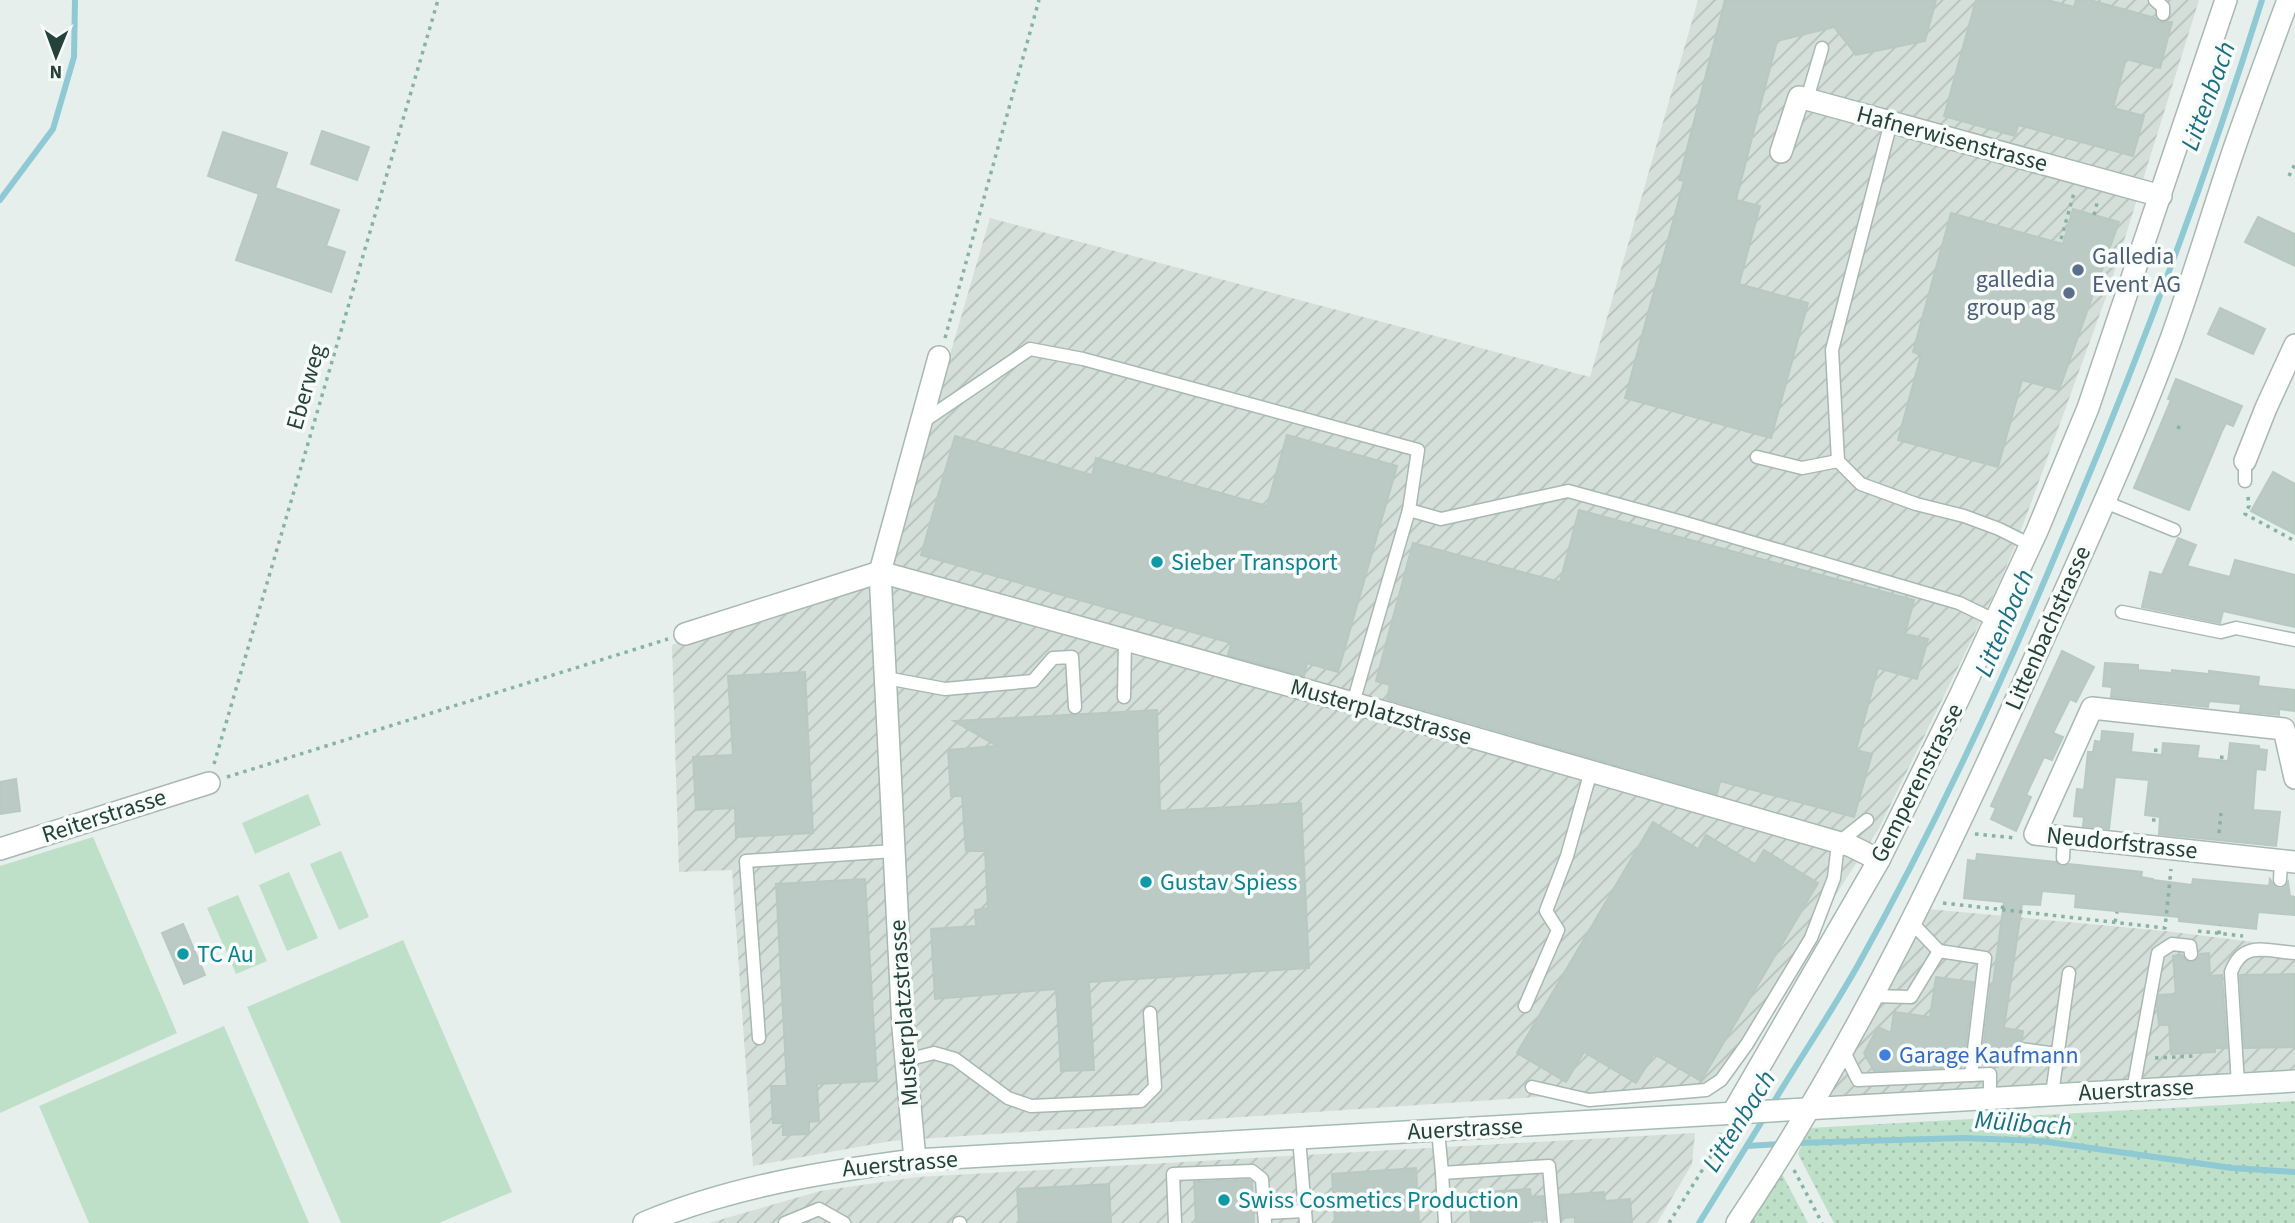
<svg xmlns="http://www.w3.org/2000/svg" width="2295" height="1223" font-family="'Source Sans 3',sans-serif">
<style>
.industrial{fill:url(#industrial-furrows)}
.grass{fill:url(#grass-dots)}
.park{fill:#bfe0c8}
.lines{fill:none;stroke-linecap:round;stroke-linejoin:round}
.stream{stroke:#8ec9d4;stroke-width:6}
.building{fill:#bbcac4;stroke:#b8c9c2;stroke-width:2}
.service-casing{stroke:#a8b8b2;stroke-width:15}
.minor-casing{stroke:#a8b8b2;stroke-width:24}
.secondary-casing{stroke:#a4bbb3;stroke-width:24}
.path{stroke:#86b3a5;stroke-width:3.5;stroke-dasharray:3.5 5;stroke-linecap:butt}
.service{stroke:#fff;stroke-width:12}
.minor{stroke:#fff;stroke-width:21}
.secondary{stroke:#fff;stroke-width:21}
.service-dot{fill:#5c6f8a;stroke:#f7fbf9;stroke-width:2.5}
.culture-dot{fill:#0f9aa8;stroke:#f7fbf9;stroke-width:2.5}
.shop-dot{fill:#3f7fe0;stroke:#f7fbf9;stroke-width:2.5}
.labels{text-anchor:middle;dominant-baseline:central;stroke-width:7;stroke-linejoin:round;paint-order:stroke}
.street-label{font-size:24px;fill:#24423a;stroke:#f7fbf9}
.service-label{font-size:24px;fill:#4e5e75;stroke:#f7fbf9;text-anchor:start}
.culture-label{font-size:24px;fill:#0d838f;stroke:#f7fbf9;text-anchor:start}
.shop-label{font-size:24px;fill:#366cbe;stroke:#f7fbf9;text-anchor:start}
.water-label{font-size:26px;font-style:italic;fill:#1c6f80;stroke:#f7fbf9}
</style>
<defs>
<pattern id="industrial-furrows" width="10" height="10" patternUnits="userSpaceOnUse" patternTransform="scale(1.75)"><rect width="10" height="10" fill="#d4dfda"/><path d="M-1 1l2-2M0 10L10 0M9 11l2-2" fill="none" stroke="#b6c1bc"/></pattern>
<pattern id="grass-dots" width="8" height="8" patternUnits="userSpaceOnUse" patternTransform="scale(1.75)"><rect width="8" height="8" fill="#bfe0c8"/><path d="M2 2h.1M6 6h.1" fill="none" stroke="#a4c1ad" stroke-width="1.8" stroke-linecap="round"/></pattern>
</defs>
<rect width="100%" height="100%" fill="#e6efeb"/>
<g class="industrial">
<polygon points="1698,0 2199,0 2109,289 2016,544 1997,588 1878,830 1711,1085 891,1141 753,1166 732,870 679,872 672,645 885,577 990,218 1590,377"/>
<polygon points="1917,908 2165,931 2295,947 2295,1081 1810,1109"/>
<polygon points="1695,1133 1692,1164 1657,1223 709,1223 820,1191 918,1177"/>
</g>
<g class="grass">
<polygon points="2295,1101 2295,1223 1834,1223 1798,1154 1809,1128"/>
<polygon points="1782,1174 1808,1223 1747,1223"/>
</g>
<g class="park">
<polygon points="308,794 321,825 255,854 242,823"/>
<polygon points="93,837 177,1033 0,1113 0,866"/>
<polygon points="341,851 369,917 339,930 310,864"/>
<polygon points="289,872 318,938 287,951 259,885"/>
<polygon points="238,895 267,961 236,974 207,908"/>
<polygon points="403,940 512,1192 439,1223 341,1223 247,1007"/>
<polygon points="224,1026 309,1223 89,1223 39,1106"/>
</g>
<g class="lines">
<g class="stream">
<polyline points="0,200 53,129 74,57 75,0"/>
<path d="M1772,1105c28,-47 59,-92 86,-140 77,-138 144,-282 205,-428 75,-176 142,-355 199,-537"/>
<polyline points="1795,1143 1963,1138 2041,1141 2232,1168 2295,1172"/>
<polyline points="1747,1146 1781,1144"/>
<polyline points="1699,1223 1764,1118"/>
</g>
</g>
<g class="building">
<polygon points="1725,0 1936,0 1925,41 1856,55 1834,27 1777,41 1736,200 1760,206 1739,284 1808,303 1771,438 1625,398 1684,181 1679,180"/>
<polygon points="1976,0 2047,0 2074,7 2076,0 2090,0 2155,18 2159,22 2172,22 2160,68 2126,59 2113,108 2144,116 2133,156 2018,125 2015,136 1944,116"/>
<polygon points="322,131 369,147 357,180 311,164"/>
<polygon points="223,132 287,153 275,188 339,210 326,246 345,252 331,292 236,260 259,194 208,176"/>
<polygon points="2073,209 2119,222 2059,390 2022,380 1998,467 1898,440 1921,355 1913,352 1951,213 2063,244"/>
<polygon points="2258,217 2295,234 2295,266 2245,242"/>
<polygon points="2220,308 2265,329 2253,354 2208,334"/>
<polygon points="2176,379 2242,406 2233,426 2226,423 2222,431 2189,510 2134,488 2171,400 2168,399"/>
<polygon points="1287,435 1397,466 1338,672 1307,663 1304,676 1228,655 1231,643 921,555 955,436 1092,475 1096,458 1267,506"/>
<polygon points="2273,472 2295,484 2295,534 2251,511"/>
<polygon points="1579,510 1914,600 1905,634 1928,639 1917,679 1878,668 1856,750 1872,754 1854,817 1720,781 1717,794 1387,699 1390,685 1376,681 1413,543 1560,582"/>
<polygon points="2178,538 2196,545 2187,566 2230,577 2235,560 2295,575 2295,627 2223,611 2220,623 2142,607 2150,572 2162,575"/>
<polygon points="2062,651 2094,667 2076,702 2070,699 2053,733 2063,737 2052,760 2044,757 2026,795 2031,797 2016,831 1991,819 1996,808 1991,806"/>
<polygon points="2105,663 2138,665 2138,670 2172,673 2172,670 2209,674 2209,671 2259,677 2258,686 2295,690 2295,711 2279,709 2279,715 2240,711 2241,704 2209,701 2208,707 2111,697 2112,687 2103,686"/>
<polygon points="805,672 813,833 736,837 735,808 696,810 693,757 733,755 728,676"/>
<polygon points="1157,710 1160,811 1301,803 1309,968 1089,982 1094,1070 1061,1071 1056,989 935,999 931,929 976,926 975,910 988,908 985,851 966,851 962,796 951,796 948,750 997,746 954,721"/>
<polygon points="2102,731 2133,734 2131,752 2162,755 2163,743 2199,746 2197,758 2228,761 2230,743 2259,746 2259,749 2267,750 2265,770 2256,769 2253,810 2280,812 2276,846 2159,834 2160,817 2145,815 2149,780 2115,777 2109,829 2083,826 2084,817 2074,816 2077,789 2084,790 2088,752 2093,752 2095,741 2101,742"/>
<polygon points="16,779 20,811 0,814 0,782"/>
<polygon points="1653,822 1698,849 1706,835 1755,864 1764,850 1818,883 1701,1081 1654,1054 1636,1083 1584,1052 1566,1082 1517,1053"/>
<polygon points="1977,854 2056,862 2062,867 2069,864 2142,872 2141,877 2153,879 2153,880 2192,885 2193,879 2269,886 2270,879 2275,887 2280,889 2285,887 2288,882 2290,896 2295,897 2295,915 2258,912 2256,929 2179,921 2179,917 2075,907 2076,894 2042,891 2040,905 2022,904 2004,1028 2023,1031 2022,1040 2016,1041 2012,1047 2012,1053 2019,1058 2017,1066 1999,1063 1998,1067 1981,1064 1991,984 1993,984 2004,902 1964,898 1968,860 1976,861"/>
<polygon points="865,879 877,1081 817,1084 819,1121 809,1122 809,1134 783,1135 783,1123 773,1123 771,1086 787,1086 776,884"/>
<polygon points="183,924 205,975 184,984 162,933"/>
<polygon points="2209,953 2210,976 2222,975 2227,1048 2215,1048 2215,1052 2171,1054 2169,1025 2159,1025 2157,1005 2159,995 2176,994 2173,956 2182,955 2185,960 2191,963 2197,960 2200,954"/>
<polygon points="2295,974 2295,1047 2244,1048 2240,975"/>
<polygon points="1936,977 1973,982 1964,1062 1955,1060 1954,1067 1874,1071 1864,1053 1878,1027 1891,1033 1894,1012 1930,1017"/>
<polygon points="1416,1168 1419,1223 1335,1223 1332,1174"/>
<polygon points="1249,1180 1252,1182 1254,1223 1196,1223 1194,1182"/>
<polygon points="1109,1184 1111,1223 1019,1223 1017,1189"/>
<polygon points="1530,1189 1531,1197 1543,1196 1545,1220 1532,1221 1532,1223 1471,1223 1469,1193"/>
<polygon points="1604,1192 1605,1201 1630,1199 1632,1223 1575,1223 1575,1217 1562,1218 1560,1195"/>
</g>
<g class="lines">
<g class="service-casing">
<g id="service">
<polyline points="2155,0 2163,7 2163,14"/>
<polyline points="1807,99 1822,48"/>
<polyline points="921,423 1030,349 1083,359 1418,450 1409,510"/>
<polyline points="1757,457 1802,468 1838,461 1832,350 1891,122"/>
<polyline points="1838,461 1861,484 1916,504 1964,516 1999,529 2031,545"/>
<polyline points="2245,481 2245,461"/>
<polyline points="2105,502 2174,530"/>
<polyline points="2122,612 2221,632 2236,628 2295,640"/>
<polyline points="886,678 945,689 1033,681 1053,658 1072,657 1075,707"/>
<polyline points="1124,697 1125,640"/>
<polyline points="1353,703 1409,510 1441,519 1568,491 1682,522 1959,603 1994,620"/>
<polyline points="2063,858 2064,837"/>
<polyline points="2280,880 2281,861"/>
<polyline points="1911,922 1939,951"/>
<polyline points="1871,996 1911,997 1939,951 1985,958 1971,1075 1990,1074 1990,1098"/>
<polyline points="1525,1006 1558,930 1546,911 1567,856 1591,771"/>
<polyline points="759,1038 746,861 894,851"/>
<polyline points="1842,1048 1858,1080 1971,1075"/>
<polyline points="2020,1049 2057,1054"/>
<polyline points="906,1060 934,1053 955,1059 1008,1098 1031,1106 1141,1101 1155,1087 1150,1013"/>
<path d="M2238,1084l-7,-112c12,-32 35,-21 64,-19"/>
<polyline points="1532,1087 1589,1100 1706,1090 1721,1080 1747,1044 1811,938 1834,878 1838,843 1867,820"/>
<polyline points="2133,1090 2158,953 2172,944 2190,946 2191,954"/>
<polyline points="2052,1094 2069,973"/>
<polyline points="1438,1130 1442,1173 1549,1166 1554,1223"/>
<polyline points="1299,1138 1306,1223"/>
<polyline points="1442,1173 1445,1223"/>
<polyline points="1264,1213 1305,1211"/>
<polyline points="785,1223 819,1209 844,1223"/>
<polyline points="959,1223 960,1223"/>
<polyline points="1175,1223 1173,1174 1252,1171 1262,1179 1265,1223"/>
</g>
</g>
<g class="minor-casing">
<g id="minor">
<polyline points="1781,152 1799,97 2161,196"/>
<polyline points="2245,461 2266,408 2295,345"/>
<polyline points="685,634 880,572 939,357"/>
<polyline points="2295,778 2284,729 2092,708 2035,834 2295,862"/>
<polyline points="0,849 209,783"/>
<polyline points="1732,1114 1879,860 1959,698 2037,531 2088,408 2226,0"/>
<polyline points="915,1160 903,1028 880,572 1353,703 1851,846 1879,860"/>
<path d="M1737,1223c118,-175 210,-368 296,-561 48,-107 97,-213 138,-323 23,-64 42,-129 64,-193 17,-49 35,-97 53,-146"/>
</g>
</g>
<g class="secondary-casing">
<path id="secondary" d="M644,1223c86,-36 178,-51 271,-63l1380,-79"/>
</g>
<g class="path">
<polyline points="2289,176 2295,164"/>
<polyline points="2094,215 2098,199"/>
<polyline points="2061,239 2074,193"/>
<polyline points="945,338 1039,0"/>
<polyline points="2178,429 2180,424"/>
<polyline points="2248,497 2249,506 2245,514 2295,541"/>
<polyline points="2154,750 2162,751"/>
<polyline points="2220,757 2228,758"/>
<polyline points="214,764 438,0"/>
<polyline points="227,777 668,639"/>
<polyline points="2152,820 2160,820"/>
<polyline points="2219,833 2221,813"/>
<polyline points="1975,834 2016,838"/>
<polyline points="1943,903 2165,928 2171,869"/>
<polyline points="2002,909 2004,902"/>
<polyline points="2115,922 2117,912"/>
<polyline points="2198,931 2243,936"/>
<polyline points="2219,934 2220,925"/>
<polyline points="2155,1058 2194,1056 2194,1053"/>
<polyline points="1794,1170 1822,1223"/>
<polyline points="1669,1223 1718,1145 1720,1133"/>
</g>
<use href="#service" class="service"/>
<use href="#minor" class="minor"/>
<use href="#secondary" class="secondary"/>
</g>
<g class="service-dot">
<circle cx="2078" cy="270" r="7"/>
<circle cx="2069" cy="293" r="7"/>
</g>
<g class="culture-dot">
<circle cx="1157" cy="562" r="7"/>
<circle cx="1146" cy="882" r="7"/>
<circle cx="183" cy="954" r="7"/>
<circle cx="1224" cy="1200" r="7"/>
</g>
<circle class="shop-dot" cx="1885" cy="1055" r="7"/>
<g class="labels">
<g class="street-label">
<text transform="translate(1952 139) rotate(15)">Hafnerwisenstrasse</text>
<text transform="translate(306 387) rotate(-74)">Eberweg</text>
<text transform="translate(2048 628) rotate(-66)">Littenbachstrasse</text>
<text transform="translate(1381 712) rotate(16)">Musterplatzstrasse</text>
<text transform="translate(1917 783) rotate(-63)">Gemperenstrasse</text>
<text transform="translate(104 816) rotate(-18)">Reiterstrasse</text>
<text transform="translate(2122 843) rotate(6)">Neudorfstrasse</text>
<text transform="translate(904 1013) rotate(-94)">Musterplatzstrasse</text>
<text transform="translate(2136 1090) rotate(-3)">Auerstrasse</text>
<text transform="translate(1465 1129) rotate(-3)">Auerstrasse</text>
<text transform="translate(900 1164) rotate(-5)">Auerstrasse</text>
</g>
<g class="service-label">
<text x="2092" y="256">Galledia<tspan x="2092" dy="28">Event AG</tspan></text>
<text x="2055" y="279" text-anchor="end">galledia<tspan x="2055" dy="28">group ag</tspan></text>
</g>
<g class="culture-label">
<text x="1171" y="562">Sieber Transport</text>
<text x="1160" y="882">Gustav Spiess</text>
<text x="197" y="954">TC Au</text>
<text x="1238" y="1200">Swiss Cosmetics Production</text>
</g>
<g class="shop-label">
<text x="1899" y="1055">Garage Kaufmann</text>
</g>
<g class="water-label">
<text transform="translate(2208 96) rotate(-70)">Littenbach</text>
<text transform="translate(2004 623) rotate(-67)">Littenbach</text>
<text transform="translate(1739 1121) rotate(-58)">Littenbach</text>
<text transform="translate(2023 1123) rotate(4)">Mülibach</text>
</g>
</g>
<g transform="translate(56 56) rotate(181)" stroke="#f7fbf9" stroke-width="5" paint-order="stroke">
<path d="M0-5L12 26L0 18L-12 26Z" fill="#24423a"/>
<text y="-10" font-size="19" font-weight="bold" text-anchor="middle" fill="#24423a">N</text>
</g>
</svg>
